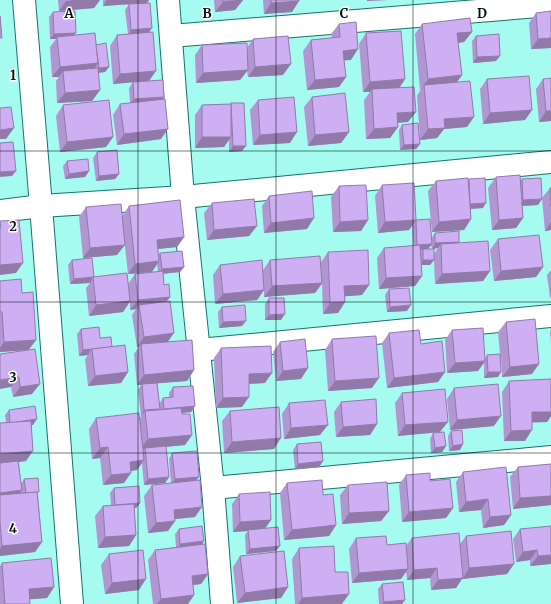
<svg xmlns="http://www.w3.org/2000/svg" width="551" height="604" font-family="Merriweather,serif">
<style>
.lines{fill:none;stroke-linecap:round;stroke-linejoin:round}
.minor-casing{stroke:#11746b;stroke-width:24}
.minor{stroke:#fff;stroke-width:22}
.wall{fill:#b296d1;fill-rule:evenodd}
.shaded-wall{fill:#917aaa}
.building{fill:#cfaff3;stroke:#917aaa}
.grid{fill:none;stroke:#001411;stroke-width:1;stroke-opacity:0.55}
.grid-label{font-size:13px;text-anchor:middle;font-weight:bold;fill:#001411;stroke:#fff;stroke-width:3;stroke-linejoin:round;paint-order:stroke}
</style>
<rect width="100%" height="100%" fill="#a5fbf0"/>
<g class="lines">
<g class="minor-casing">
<g id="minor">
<polyline points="24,0 41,206 72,604"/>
<polyline points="168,0 183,197 213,488 222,604"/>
<polyline points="171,36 551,5"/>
<polyline points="0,211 41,206 183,197 551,162"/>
<polyline points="199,350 551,316"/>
<polyline points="213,488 551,457"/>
</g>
</g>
<use href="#minor" class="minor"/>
</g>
<g class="wall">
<polygon points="58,0 100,0 94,8 59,11"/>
<polygon points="103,0 149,0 147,3 149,33 149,81 164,97 163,99 161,139 117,145 113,115 120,104 130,103 129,88 133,82 113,84 110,46 117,35 128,34 125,10 129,4 143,3 103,6"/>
<polygon points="214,0 243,0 235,10 215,12"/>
<polygon points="263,0 299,0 292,12 264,14"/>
<polygon points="53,12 74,35 96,45 109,67 105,72 98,73 100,90 92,101 57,103 56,81 59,77 52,77 50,47 56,39 50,39 49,17"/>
<polygon points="536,13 551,48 531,49 529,23"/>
<polygon points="339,24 351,60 344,60 346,77 339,87 307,90 303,51 311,40 332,38 331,34"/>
<polygon points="422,24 472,32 464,42 458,43 462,75 457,82 467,127 444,129 437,138 420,140 417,96 421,89 420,90 415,34"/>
<polygon points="366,33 405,79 399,88 408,122 397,123 398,127 390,138 366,139 364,100 370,92 363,92 359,44"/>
<polygon points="476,36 496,61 473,63 472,41"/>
<polygon points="253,39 283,75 248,77 247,71 240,80 196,83 195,55 202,45 247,48"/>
<polygon points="551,78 551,121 539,122 536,89 543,79"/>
<polygon points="487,79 532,110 525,120 483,124 480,89"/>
<polygon points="312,97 349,132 341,143 308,146 304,107"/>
<polygon points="258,100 290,143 253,145 250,110"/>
<polygon points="231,104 242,151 229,152 229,140 224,147 195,148 195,115 202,105"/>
<polygon points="63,105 113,137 106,147 60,152 56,116"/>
<polygon points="402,125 420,144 416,149 400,150 399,130"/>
<polygon points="97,152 119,174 115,179 96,181 93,158"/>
<polygon points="67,161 89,171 85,177 65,179 63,166"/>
<polygon points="496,177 520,182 522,179 538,205 522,206 523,218 516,228 492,230 488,188"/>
<polygon points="469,179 483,208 471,209 471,219 464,230 432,232 428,191 436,181 468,180"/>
<path d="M382,185l34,35 15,18 4,-5 23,10 32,28 -7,10 -48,3 -1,-24 -4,5h-8v11l-7,10 -36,3 -2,-31 7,-10 29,-2 -1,-20 -3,4 -31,3 -3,-37zM431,245l1,4 6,-1 -4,6 -6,-5z"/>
<polygon points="339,186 368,220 361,231 333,232 331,197"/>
<polygon points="550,188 551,188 551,230 545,231 542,198"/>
<polygon points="269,196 307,229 264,233 262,206"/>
<polygon points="212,203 257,226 249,236 207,240 204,213"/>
<polygon points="129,206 184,237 177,247 158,249 158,255 160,253 184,267 180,272 163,274 164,285 170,297 167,301 168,342 194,370 187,381 157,383 160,409 159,410 160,410 159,404 163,398 169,398 169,393 173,387 195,406 191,412 182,413 192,435 185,445 166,447 169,477 165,483 144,485 142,463 137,470 131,471 124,483 103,485 100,458 92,459 89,429 96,418 139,419 142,415 141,416 138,390 141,385 137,385 134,354 139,347 137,347 132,315 136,309 130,310 130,302 123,312 89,316 86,288 90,283 70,284 68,265 72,260 94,277 128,284 135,274 158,272 157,264 152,272 128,274 123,228 117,255 83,258 79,217 86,207 122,216"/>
<polygon points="498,239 543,267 536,277 494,281 490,250"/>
<polygon points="328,252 369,285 362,295 345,296 345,302 338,313 323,314 322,284 315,293 264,297 264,290 257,300 215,304 213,275 220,265 263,270 270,260 321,262"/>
<polygon points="551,270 551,298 550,298 547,275"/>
<polygon points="0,281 22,293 36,340 29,350 32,394 13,397 11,387 27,350 0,352"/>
<polygon points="389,289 407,311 387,312 385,295"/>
<polygon points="269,298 281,320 265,320 265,304"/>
<polygon points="222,307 242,326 219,328 218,312"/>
<polygon points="506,322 532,374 502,377 501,355 498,377 484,378 484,363 478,371 447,373 445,340 452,330 485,358 487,355 500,354 498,332"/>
<polygon points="81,329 100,338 112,347 128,372 121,383 88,386 85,359 88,355 79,356 77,334"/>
<polygon points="551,330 551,343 550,332"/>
<polygon points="389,333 421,344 445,372 438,382 387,388 382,343"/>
<polygon points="332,339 372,388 328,391 325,350"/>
<polygon points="280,342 301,379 276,381 273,352"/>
<polygon points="221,348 265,383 249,384 242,407 216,408 214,358"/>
<polygon points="551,379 551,416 547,422 532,422 525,441 504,441 502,392 509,381"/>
<polygon points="454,388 494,426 450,430 447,399"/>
<polygon points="402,393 440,432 398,436 395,403"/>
<polygon points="341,402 377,424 370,435 336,437 334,412"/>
<polygon points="289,403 320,435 284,439 282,414"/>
<polygon points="9,410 33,425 31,425 26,461 19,462 21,484 24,479 38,494 42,542 35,552 0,556 0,423 6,423 5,415"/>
<polygon points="230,411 274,449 224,453 222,421"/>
<polygon points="451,431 460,450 449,451 448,436"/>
<polygon points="433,433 446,446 442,452 431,453 430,439"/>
<polygon points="297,444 323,461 319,467 295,469 293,450"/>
<polygon points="172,453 196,481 195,517 175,519 175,521 168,531 148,533 144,496 152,485 171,483 169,459"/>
<polygon points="551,464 551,505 513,509 510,477 518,467"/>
<polygon points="463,472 511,515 504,525 483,528 481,510 459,512 456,482"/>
<polygon points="406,475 430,481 453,508 446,518 402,522 399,485"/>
<polygon points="287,483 323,495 336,525 329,536 284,540 280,493"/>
<polygon points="348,485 389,511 381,521 342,524 340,495"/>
<polygon points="114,488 140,503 136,508 134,508 136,535 129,546 98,548 95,516 103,506 111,505 110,493"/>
<polygon points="239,494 271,520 265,528 276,551 246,554 245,535 248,531 233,532 232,504"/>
<polygon points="179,529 202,544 208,574 201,584 193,585 194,595 188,604 153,604 148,560 155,550 176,547 175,534"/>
<polygon points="520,529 551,564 530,566 530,560 516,562 513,539"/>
<polygon points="466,536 514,564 507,574 462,579 456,588 431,590 430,578 407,580 406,571 401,579 352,583 349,549 356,538 387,545 406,546 412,538 460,544"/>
<polygon points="299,548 335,572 342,604 295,604 292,559"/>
<polygon points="109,554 139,590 105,594 101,565"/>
<polygon points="240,556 288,587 281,598 237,603 233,567"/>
<polygon points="2,563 54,587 47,598 30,599 30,604 0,604 0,566"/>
<polygon points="382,584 405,600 402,604 379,604 378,589"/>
</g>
<g class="shaded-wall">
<polygon points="75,0 100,0 94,8 59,11 66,1"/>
<polygon points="107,0 149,0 147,3 103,6"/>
<polygon points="243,0 235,10 215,12 223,2"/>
<polygon points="367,0 389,0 367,1"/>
<polygon points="299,1 292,12 264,14 271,3"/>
<polygon points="152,28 148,34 128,36 131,30"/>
<polygon points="472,32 464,42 450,44 457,33"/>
<polygon points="76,33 72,38 57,37 56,39 50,39 54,34"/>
<polygon points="551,38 551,48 531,49 538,39"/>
<polygon points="358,49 351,60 336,61 343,51"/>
<polygon points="500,56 496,61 473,63 477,57"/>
<polygon points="98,63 91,74 63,71 59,77 52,77 60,67"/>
<polygon points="291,64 283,75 248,77 255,67"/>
<polygon points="109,67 105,72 95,73 99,68"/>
<polygon points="248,70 240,80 196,83 203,73"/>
<polygon points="156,71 149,81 113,84 120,74"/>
<polygon points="462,75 454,86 424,85 420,90 428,79"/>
<polygon points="346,77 339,87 307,90 315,80"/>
<polygon points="405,79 398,90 372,89 370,92 363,92 370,82"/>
<polygon points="100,90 92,101 57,103 65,93"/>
<polygon points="164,97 160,102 130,104 134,99"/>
<polygon points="532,110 525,120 483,124 490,113"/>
<polygon points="546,111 551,111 551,121 539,122"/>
<polygon points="416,112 408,122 390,123 397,113"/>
<polygon points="474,117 467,127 444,129 437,138 420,140 428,129 444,119"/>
<polygon points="398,127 390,138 366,139 374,129"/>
<polygon points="14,128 6,139 0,139 0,130"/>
<polygon points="168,129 161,139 117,145 124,134"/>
<polygon points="297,132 290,143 253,145 260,135"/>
<polygon points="349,132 341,143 308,146 315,135"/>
<polygon points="113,137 106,147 60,152 67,142"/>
<polygon points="202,137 231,137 224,147 195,148"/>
<polygon points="420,144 416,149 400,150 404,145"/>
<polygon points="233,146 246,146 242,151 229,152"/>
<polygon points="16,171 12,176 0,177 0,172"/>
<polygon points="89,171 85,177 65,179 69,174"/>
<polygon points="119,174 115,179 96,181 99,176"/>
<polygon points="542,199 538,205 520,206 523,200"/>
<polygon points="486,203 483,208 467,209 470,204"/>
<polygon points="314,218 307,229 264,233 271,223"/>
<polygon points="523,218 516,228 492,230 499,220"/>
<polygon points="471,219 464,230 432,232 439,222"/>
<polygon points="368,220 361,231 333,232 340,222"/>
<polygon points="416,220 409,230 378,233 385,222"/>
<polygon points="551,222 551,230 545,231"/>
<polygon points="257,226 249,236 207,240 214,230"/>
<polygon points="184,237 177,247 149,250 157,240"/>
<polygon points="459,242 455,247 441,244 438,248 432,249 435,243"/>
<polygon points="432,244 428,249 414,250 417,245"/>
<polygon points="125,245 117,255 83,258 90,248"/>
<polygon points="423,260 434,260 430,265 420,265"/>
<polygon points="159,261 152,272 128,274 135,264"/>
<polygon points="23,263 16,273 0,275 0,265"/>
<polygon points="184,267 180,272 158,274 162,269"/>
<polygon points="543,267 536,277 494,281 501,271"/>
<polygon points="490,271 483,281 435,284 442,274"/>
<polygon points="422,276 415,286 379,289 386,278"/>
<polygon points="93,277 90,283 70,284 74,279"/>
<polygon points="322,283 315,293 264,297 272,286"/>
<polygon points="369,285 362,295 337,297 344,286"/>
<polygon points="264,290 257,300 215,304 223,294"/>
<polygon points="170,297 162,307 139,305 136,309 130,310 138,300"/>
<polygon points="130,301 123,312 89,316 96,305"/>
<polygon points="345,302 338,313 323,314 330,303"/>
<polygon points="411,305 407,311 387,312 390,307"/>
<polygon points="285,314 281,320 265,320 269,315"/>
<polygon points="246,321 242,326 219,328 223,322"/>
<polygon points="174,333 167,343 141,344 139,347 137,347 144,337"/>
<polygon points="36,340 28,350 0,352 0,348 4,342"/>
<polygon points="91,349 88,355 79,356 83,350"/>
<polygon points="485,361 478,371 447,373 455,363"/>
<polygon points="539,364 532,374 502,377 510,367"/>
<polygon points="308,368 301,379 276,381 283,371"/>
<polygon points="194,370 187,381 137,385 144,375"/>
<polygon points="128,372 121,383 88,386 95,376"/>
<polygon points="445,372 438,382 387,388 394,378"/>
<polygon points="488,372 501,372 498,377 484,378"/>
<polygon points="272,373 265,383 242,384 249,374"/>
<polygon points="19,377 11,387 0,389 0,380"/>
<polygon points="379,378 372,388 328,391 335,381"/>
<polygon points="40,384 32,394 13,397 20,387"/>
<polygon points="249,397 242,407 216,408 223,398"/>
<polygon points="195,406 191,412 160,415 164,410"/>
<polygon points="160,409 156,414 145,411 142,415 141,416 144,410"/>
<polygon points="532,412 551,412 551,416 547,422 524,423"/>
<polygon points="501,416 494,426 450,430 457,420"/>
<polygon points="37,419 33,425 7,429 11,423"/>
<polygon points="448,422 440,432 398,436 405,425"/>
<polygon points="377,424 370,435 336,437 343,427"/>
<polygon points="328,425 320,435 284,439 291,428"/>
<polygon points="532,430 525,441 504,441 511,431"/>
<polygon points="192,435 185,445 140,449 148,439"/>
<polygon points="281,438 274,449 224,453 232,442"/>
<polygon points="463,444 460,450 449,451 453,446"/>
<polygon points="446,446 442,452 431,453 435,448"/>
<polygon points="108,447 100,458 92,459 100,448"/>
<polygon points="33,451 26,461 0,464 0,454"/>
<polygon points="144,460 137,470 123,472 130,462"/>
<polygon points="323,461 319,467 295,469 298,464"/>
<polygon points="131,473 124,483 103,485 111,475"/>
<polygon points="169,477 165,483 144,485 148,479"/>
<polygon points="199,477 195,482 171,484 175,479"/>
<polygon points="22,490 18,496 0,498 0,493"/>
<polygon points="551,496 551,505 513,509 520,498"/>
<polygon points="488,499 481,510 459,512 466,502"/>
<polygon points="140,503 136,508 112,510 115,505"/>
<polygon points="202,507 195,517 167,520 174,510"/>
<polygon points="453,508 446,518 402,522 409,512"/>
<polygon points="389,511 381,521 342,524 349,513"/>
<polygon points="511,515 504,525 483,528 490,517"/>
<polygon points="271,520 264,530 248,530 248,531 233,532 240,522"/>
<polygon points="175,521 168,531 148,533 156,523"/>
<polygon points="336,525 329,536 284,540 292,530"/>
<polygon points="136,535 129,546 98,548 105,537"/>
<polygon points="204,541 201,547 177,550 180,544"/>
<polygon points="42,542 35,552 0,556 0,549 2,546"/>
<polygon points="280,546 276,551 246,554 250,549"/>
<polygon points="537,550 530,560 516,562 523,552"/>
<polygon points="551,555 551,564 530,566 538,556"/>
<polygon points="514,564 507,574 462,579 456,588 431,590 438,580 463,578 469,568"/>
<polygon points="437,568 430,578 407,580 414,570"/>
<polygon points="408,569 401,579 352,583 359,573"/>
<polygon points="208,574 201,584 185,586 192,576"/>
<polygon points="146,579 139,590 105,594 112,583"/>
<polygon points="54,587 47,598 22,600 29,589"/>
<polygon points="288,587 281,598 237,603 245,593"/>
<polygon points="349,594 342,604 298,604 302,598"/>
<polygon points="194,595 188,604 157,604 161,599"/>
<polygon points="405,600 402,604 382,604 384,602"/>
</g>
<g class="building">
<polygon points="222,0 243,0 223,2"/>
<polygon points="271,0 299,0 299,1 271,3"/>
<polygon points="150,3 152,28 131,30 129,4"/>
<polygon points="75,11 76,33 54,34 53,12"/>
<polygon points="551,11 551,38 538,39 536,13"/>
<polygon points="0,16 2,38 0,38"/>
<polygon points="470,18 472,32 457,33 462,75 428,79 422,24"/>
<polygon points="356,22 358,49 343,51 346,77 315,80 311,40 340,37 339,24"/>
<polygon points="401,31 405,79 370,82 366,33"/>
<polygon points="153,32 156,71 120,74 117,35"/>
<polygon points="95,33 98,63 60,67 57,37"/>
<polygon points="499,34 500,56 477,57 476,36"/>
<polygon points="288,36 291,64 255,67 253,39"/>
<polygon points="106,43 109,67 99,68 96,45"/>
<polygon points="247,43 248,70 203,73 202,45"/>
<polygon points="98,68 100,90 65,93 63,71"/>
<polygon points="529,76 532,110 490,113 487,79"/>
<polygon points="551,78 551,111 546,111 543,79"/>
<polygon points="163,80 164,97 134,99 133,82"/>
<polygon points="470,81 474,117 444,119 445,128 428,129 424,85"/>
<polygon points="414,87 416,112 397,113 398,127 374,129 372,89"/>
<polygon points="345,93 349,132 315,135 312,97"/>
<polygon points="294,97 297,132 260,135 258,100"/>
<polygon points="165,99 168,129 124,134 120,104"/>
<polygon points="109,100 113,137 67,142 63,105"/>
<polygon points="231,103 244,103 246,146 233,146"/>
<polygon points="231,104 231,137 202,137 202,105"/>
<polygon points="11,107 14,128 0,130 0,108"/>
<polygon points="418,123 420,144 404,145 402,125"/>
<polygon points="13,142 16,171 0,172 0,143"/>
<polygon points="117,150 119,174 99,176 97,152"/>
<polygon points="88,159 89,171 69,174 67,161"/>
<polygon points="520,175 523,218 499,220 496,177"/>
<polygon points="468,178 471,219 439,222 436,181"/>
<polygon points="485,178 486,203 470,204 469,179"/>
<polygon points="541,178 542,199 523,200 522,179"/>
<polygon points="414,183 416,220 385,222 382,185"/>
<polygon points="366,185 368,220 340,222 339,186"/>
<polygon points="550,188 551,188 551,206"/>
<polygon points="312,191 314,218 271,223 269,196"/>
<polygon points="254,199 257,226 214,230 212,203"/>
<polygon points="180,200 184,237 157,240 159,261 135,264 129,206"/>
<polygon points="121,204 125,245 90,248 86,207"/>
<polygon points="430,219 432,244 417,245 416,220"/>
<polygon points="19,220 23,263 0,265 0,228 1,228 0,221"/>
<polygon points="459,231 459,242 435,243 435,233"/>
<polygon points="539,235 543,267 501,271 498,239"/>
<polygon points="488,241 490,271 442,274 441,244"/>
<polygon points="420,245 422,276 386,278 384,248"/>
<rect x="423" y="249" width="11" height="11"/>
<polygon points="368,250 369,285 344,286 345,302 330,303 328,252"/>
<polygon points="182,251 184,267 162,269 160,253"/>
<polygon points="320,256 322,283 272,286 270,260"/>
<polygon points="92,258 94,277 74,279 72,260"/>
<polygon points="262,260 264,290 223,294 220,265"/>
<polygon points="163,271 164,285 169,284 170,297 138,300 135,274"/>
<polygon points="127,273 130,301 96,305 93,277"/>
<polygon points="21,279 22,293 33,292 36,340 4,342 2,312 0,312 0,281"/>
<polygon points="409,288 411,305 390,307 389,289"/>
<polygon points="269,298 284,298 285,314 269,315"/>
<polygon points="170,301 174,333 144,337 139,305"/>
<polygon points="245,305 246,321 223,322 222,307"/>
<polygon points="535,319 539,364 510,367 506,322"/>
<polygon points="99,327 100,338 111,337 112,347 83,350 81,329"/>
<polygon points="483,328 485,361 455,363 452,330"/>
<polygon points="419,330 421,344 442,341 445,372 394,378 389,333"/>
<polygon points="376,336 379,378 335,381 332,339"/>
<polygon points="305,339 308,368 283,371 280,342"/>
<polygon points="192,340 194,370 144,375 141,344"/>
<polygon points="125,345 128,372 95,376 92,349"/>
<polygon points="271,346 272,373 249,374 249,397 223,398 221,348"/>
<polygon points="35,349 40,384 20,387 19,377 0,380 0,354"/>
<polygon points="500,354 501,372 488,372 487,355"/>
<polygon points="551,379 551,412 532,412 532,430 511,431 509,381"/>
<polygon points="157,383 160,409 144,410 142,384"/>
<polygon points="498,384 501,416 457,420 454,388"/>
<polygon points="193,386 195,406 164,409 163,398 173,397 173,387"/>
<polygon points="445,389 448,422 405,425 402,393"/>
<polygon points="376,399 377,424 343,427 341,402"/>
<polygon points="325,400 328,425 291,428 289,403"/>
<polygon points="35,406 37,419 10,423 9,410"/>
<polygon points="279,407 281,438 232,442 230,411"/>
<polygon points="181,408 182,414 190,414 192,435 148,439 145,411"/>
<polygon points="139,413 144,460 130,462 131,473 111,475 108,447 100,448 96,418"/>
<polygon points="31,421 33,451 0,454 0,423"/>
<polygon points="462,430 463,444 453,446 451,431"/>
<polygon points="444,432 446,446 435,448 433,433"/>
<polygon points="321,442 323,461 298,464 297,444"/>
<polygon points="166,446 169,477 148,479 145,448"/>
<polygon points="197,451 199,477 175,479 172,453"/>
<polygon points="18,461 22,490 0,493 0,463"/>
<polygon points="551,464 551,496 520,498 518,467"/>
<polygon points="506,467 511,515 490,517 488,499 466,502 463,472"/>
<polygon points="430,473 430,481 450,479 453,508 409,512 406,475"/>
<polygon points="38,478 39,492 26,493 24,479"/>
<polygon points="200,480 202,507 174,510 175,521 156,523 152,485"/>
<polygon points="322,480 323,495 333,494 336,525 292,530 287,483"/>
<polygon points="387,482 389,511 349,513 348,485"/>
<polygon points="139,486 140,503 115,505 114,488"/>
<polygon points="37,492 42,542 2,546 0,522 0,495"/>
<polygon points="270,492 271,520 240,522 239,494"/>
<polygon points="134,504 136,535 105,537 103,506"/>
<polygon points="202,526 204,541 180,544 179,529"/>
<polygon points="551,526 551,555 538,556 537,550 523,552 520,529"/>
<polygon points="278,527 280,546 250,549 248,530"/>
<polygon points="511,531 514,564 469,568 466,536"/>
<polygon points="459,533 463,578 438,580 437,568 414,570 412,538"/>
<polygon points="386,536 387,545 406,543 408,569 359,573 356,538"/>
<polygon points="205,544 208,574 192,576 194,595 161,599 155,550"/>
<polygon points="334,546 335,572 348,572 349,594 302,598 299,548"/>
<polygon points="143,550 146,579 112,583 109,554"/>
<polygon points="284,551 288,587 245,593 240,556"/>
<polygon points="51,558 54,587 29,589 30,604 5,604 2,563"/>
<polygon points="403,582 405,600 384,602 382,584"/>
</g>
<path class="grid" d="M138,0v604M276,0v604M413,0v604M0,151h551M0,302h551M0,453h551"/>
<g class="grid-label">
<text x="69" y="18">A</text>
<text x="207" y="18">B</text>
<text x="344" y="18">C</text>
<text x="482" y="18">D</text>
<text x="13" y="80">1</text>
<text x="13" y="231">2</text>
<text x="13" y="382">3</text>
<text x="13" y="533">4</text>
</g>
</svg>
